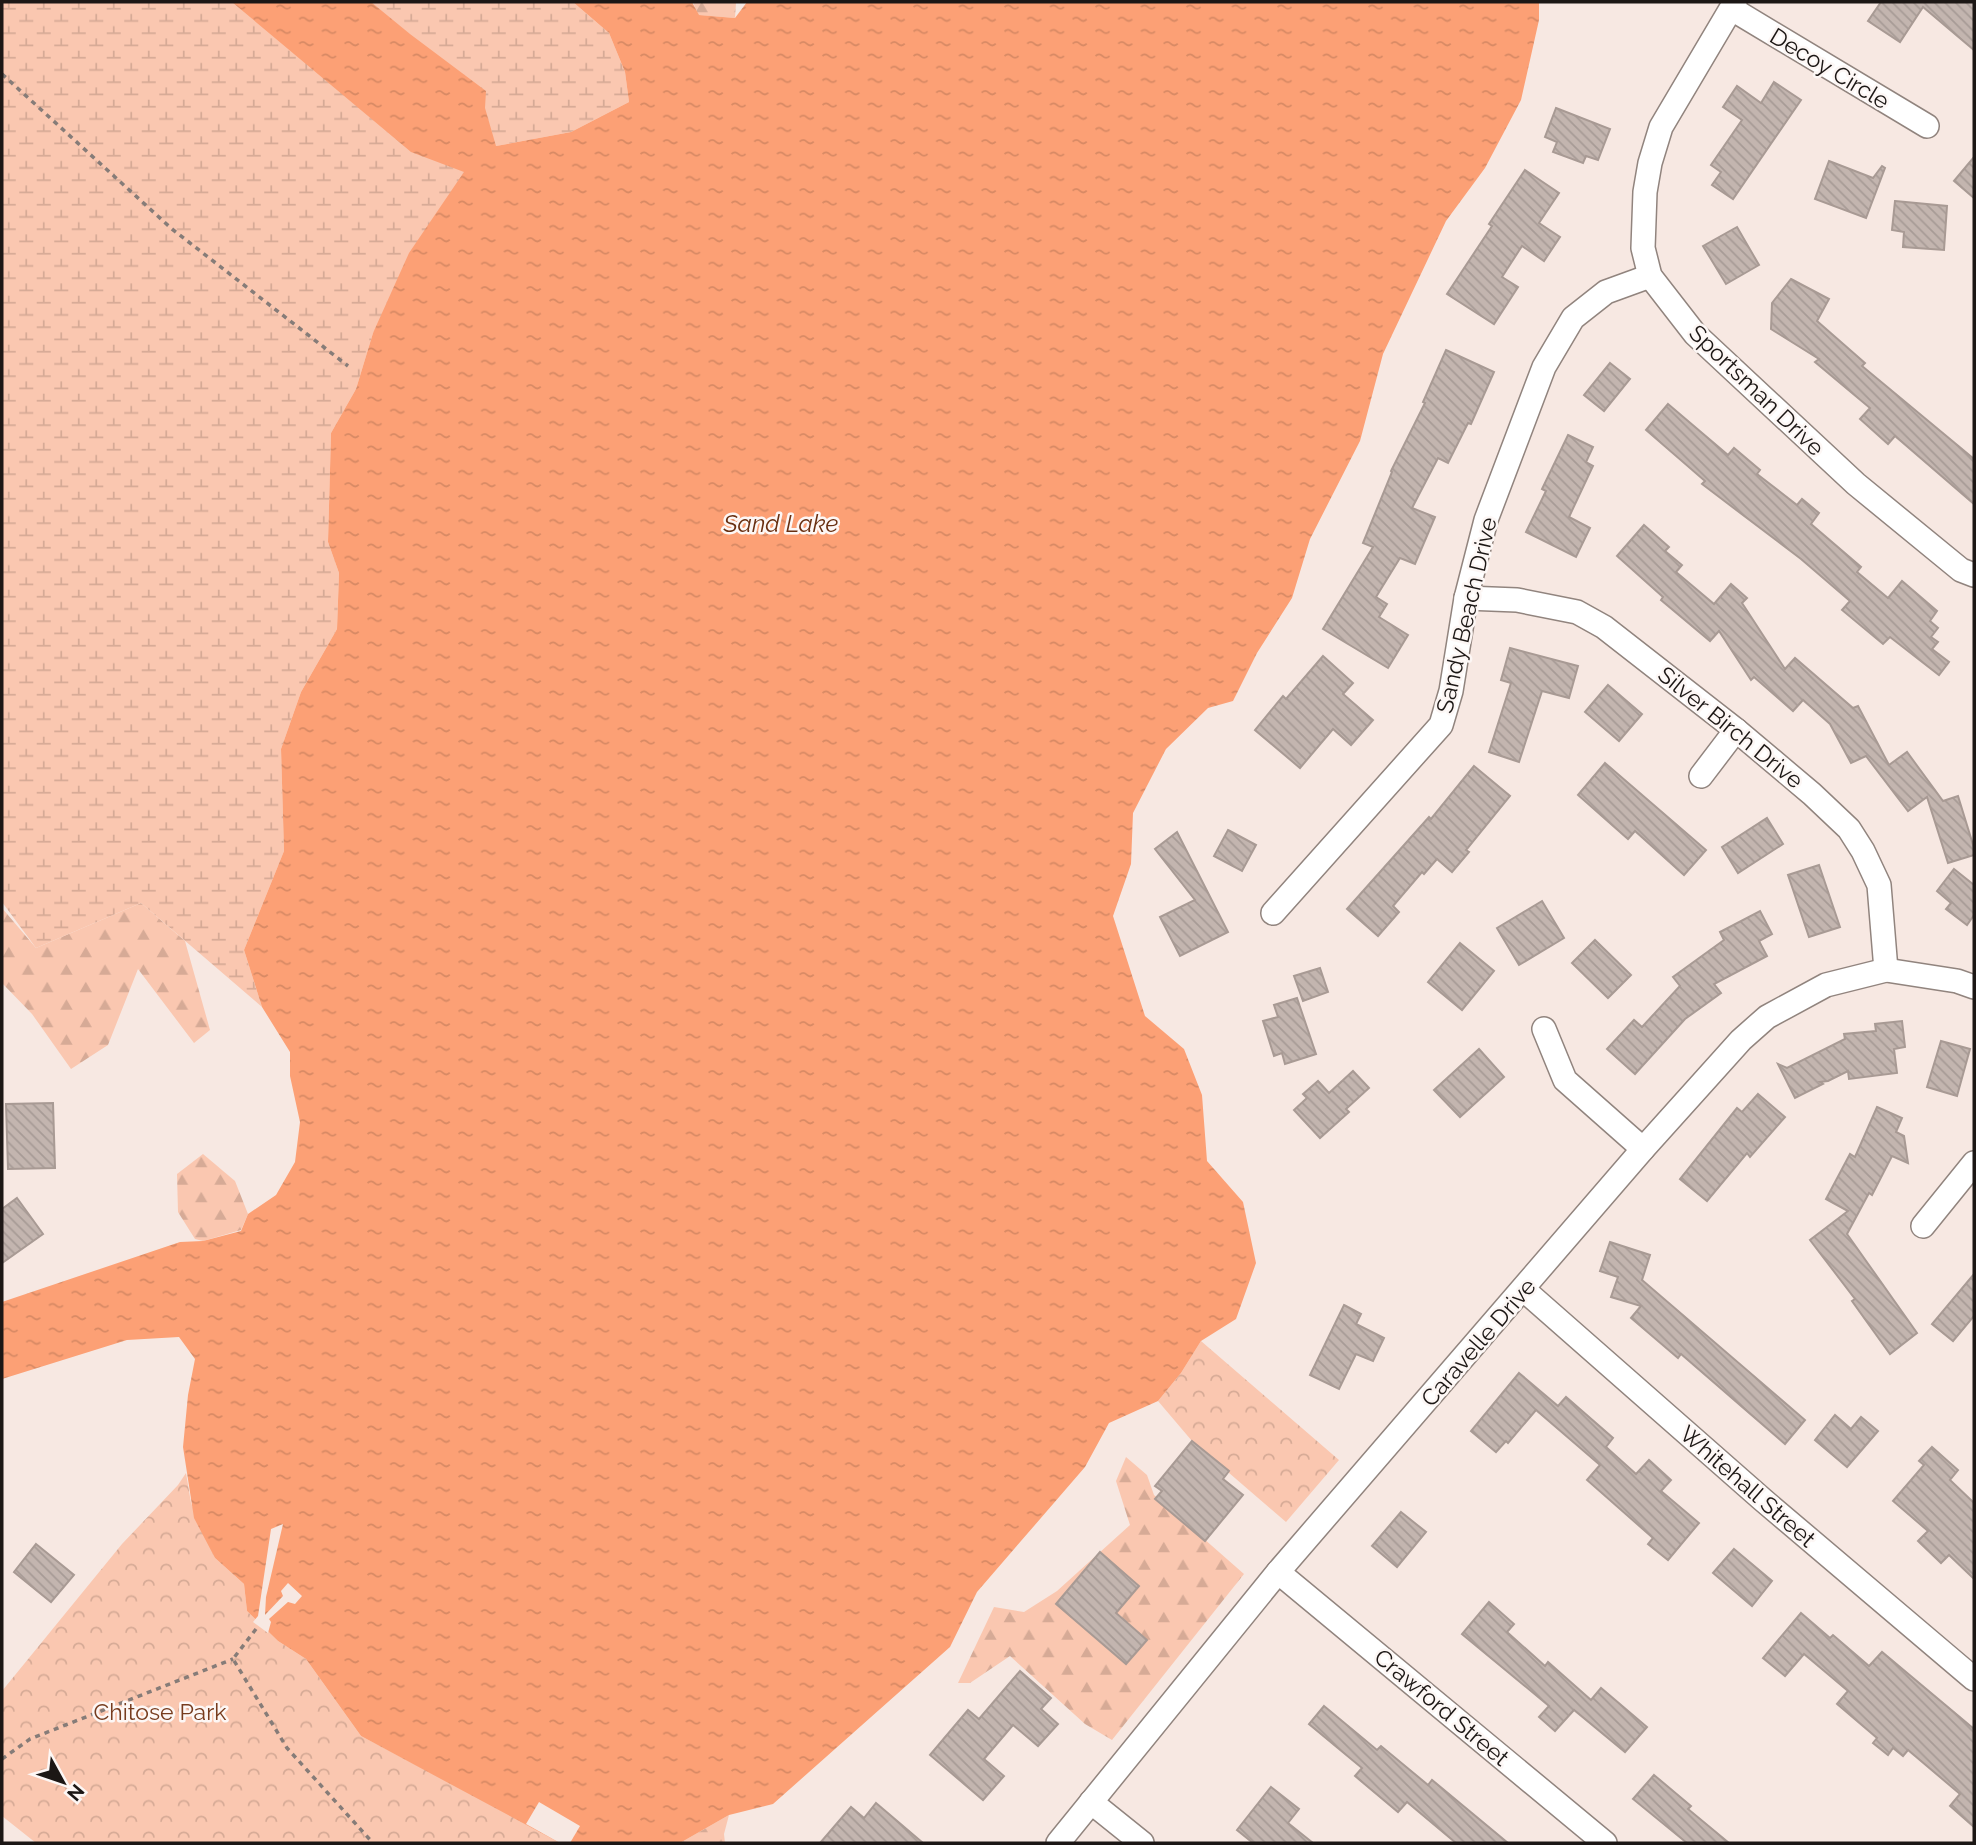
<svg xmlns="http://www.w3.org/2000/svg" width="1976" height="1845" font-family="Raleway,sans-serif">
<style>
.forest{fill:url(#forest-firs)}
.wetland{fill:url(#wetland-marsh)}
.park{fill:url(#park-crowns)}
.water{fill:url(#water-ripples)}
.pier{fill:#f7e8e2}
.building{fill:url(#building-back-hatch);stroke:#a89a94;stroke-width:2}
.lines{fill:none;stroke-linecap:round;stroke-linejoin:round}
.street-casing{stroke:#91847e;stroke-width:26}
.path{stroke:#867c78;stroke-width:3.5;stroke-dasharray:5 5;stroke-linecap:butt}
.street{stroke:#fff;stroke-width:23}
.labels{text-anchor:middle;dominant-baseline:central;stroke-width:5;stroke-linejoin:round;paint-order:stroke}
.street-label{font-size:23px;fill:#1c1715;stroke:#fdf7f5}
.park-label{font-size:23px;fill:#773c1e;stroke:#fdf7f5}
.water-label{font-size:24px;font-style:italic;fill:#692f10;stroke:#fdf7f5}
</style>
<defs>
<pattern id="forest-firs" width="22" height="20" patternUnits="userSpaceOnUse" patternTransform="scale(1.75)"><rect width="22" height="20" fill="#fac7b0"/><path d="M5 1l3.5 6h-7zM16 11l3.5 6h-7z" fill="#d6aa96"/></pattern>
<pattern id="wetland-marsh" width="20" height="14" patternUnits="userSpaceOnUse" patternTransform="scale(1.75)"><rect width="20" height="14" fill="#fac7b0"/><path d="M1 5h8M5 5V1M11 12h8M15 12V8" fill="none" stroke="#d6aa96"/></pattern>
<pattern id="park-crowns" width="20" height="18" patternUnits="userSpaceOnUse" patternTransform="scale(1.75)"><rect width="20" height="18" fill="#fac7b0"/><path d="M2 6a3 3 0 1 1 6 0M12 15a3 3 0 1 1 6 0" fill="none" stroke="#d6aa96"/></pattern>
<pattern id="water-ripples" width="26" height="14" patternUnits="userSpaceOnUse" patternTransform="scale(1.75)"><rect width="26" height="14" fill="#fca075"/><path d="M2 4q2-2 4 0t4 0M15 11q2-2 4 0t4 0" fill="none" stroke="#d78964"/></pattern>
<pattern id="building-back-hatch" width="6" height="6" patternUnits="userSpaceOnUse" patternTransform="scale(1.75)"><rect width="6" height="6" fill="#c3b5af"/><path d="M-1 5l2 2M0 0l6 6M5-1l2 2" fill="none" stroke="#a79b96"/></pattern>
</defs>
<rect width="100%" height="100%" fill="#f7e8e2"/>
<g class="forest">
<polygon points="693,2 736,3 735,18 698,15"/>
<polygon points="141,903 185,941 210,1030 194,1043 138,969 108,1045 71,1069 32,1014 2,983 2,908 36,948"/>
<polygon points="203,1154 235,1181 248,1214 241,1230 203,1241 195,1239 178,1212 177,1174"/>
<polygon points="1126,1457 1147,1475 1154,1495 1244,1574 1112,1740 1085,1724 1010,1656 970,1683 958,1683 994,1607 1024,1612 1057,1591 1130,1525 1116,1481"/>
<polygon points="729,1815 724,1834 725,1843 680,1843"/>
</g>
<polygon class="wetland" points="2,2 573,2 609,33 625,72 629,102 571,132 496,146 373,333 356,389 331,433 328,542 339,573 337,629 301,692 281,749 284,851 244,950 262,1007 141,903 36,948 2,902"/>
<g class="park">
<polygon points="1201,1341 1339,1460 1286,1522 1192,1441 1158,1401 1181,1373"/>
<polygon points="186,1473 191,1503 215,1558 244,1584 247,1611 278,1641 306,1659 361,1736 564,1843 36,1843 2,1816 2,1691 122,1544 178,1485"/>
</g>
<polygon class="water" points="232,2 371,2 410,34 486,91 485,108 496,146 571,132 629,102 625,72 609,33 573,2 692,2 699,15 735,18 747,2 1539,2 1539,20 1521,100 1485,168 1446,221 1383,354 1360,441 1310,539 1292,598 1257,653 1233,701 1208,708 1166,749 1133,813 1131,864 1113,916 1145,1016 1184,1049 1202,1095 1207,1161 1243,1202 1256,1263 1236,1319 1201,1341 1181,1373 1158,1401 1109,1423 1085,1467 977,1592 950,1647 773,1804 729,1815 680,1843 560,1843 361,1736 306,1659 278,1641 247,1611 244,1584 215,1558 194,1518 183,1447 188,1395 195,1359 179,1337 127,1340 2,1379 2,1302 180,1242 203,1241 241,1231 248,1214 276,1195 295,1162 300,1122 290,1076 290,1052 262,1007 244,950 284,851 281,749 301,692 337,629 339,573 328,542 331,433 356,389 373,333 409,253 464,172 411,152"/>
<g class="pier">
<polygon points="283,1524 266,1597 265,1615 283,1596 281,1591 288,1583 302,1596 295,1604 288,1602 269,1619 271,1622 268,1633 253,1622 258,1616 271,1529"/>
<polygon points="539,1802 580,1826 570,1843 560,1843 526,1824"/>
</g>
<g class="building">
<polygon points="1881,2 1974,2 1974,50 1923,7 1900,42 1868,21"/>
<polygon points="1774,82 1801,100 1733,199 1712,185 1721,172 1711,165 1742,120 1723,107 1737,86 1761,103"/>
<polygon points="1556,108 1610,129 1598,160 1586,156 1583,163 1553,152 1557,142 1545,137"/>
<polygon points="1974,157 1974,198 1954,181"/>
<polygon points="1829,161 1873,178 1882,166 1885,168 1866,218 1815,199"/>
<polygon points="1525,170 1559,193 1539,223 1560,237 1544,261 1522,246 1502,277 1518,287 1494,324 1447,294 1492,226 1489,224"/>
<polygon points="1895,201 1947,206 1944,250 1903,247 1904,232 1892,230"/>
<polygon points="1737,227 1759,265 1726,284 1703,246"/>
<polygon points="1791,279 1829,299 1817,321 1865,363 1862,366 1974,459 1974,504 1895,436 1888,444 1860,419 1870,408 1815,362 1819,359 1771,329 1772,303"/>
<polygon points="1446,350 1494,372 1471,424 1468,423 1448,463 1438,458 1412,508 1435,517 1415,564 1400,558 1376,597 1387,604 1379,617 1408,635 1388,668 1323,629 1373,547 1363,543 1392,472 1391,471 1425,403 1423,402"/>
<polygon points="1610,363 1630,379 1604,411 1584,395"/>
<polygon points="1668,404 1728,455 1734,448 1760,470 1757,474 1797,505 1802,499 1819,513 1811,524 1861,567 1857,572 1888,598 1902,581 1937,611 1930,621 1938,628 1931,637 1938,642 1932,649 1949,662 1939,675 1890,637 1883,644 1842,610 1850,601 1801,559 1702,484 1705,481 1646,430"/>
<polygon points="1568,435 1593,447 1586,462 1593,466 1569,517 1590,528 1576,557 1526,532 1546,491 1542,489"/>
<polygon points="1644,525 1669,547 1665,551 1682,565 1676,572 1714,604 1731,584 1747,598 1742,603 1785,669 1795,658 1853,708 1858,706 1889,765 1907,752 1943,801 1958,796 1974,848 1974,855 1948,863 1927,797 1908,811 1866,756 1851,763 1830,724 1803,700 1793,711 1754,677 1751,680 1719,631 1710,641 1661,600 1663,597 1617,556"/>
<polygon points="1510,648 1578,666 1569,698 1542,691 1519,762 1489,752 1511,683 1501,680"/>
<polygon points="1323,656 1353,683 1343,694 1373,720 1351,745 1333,729 1300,768 1255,730 1283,696 1286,699"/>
<polygon points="1608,685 1642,714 1619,741 1585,712"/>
<polygon points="1605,763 1706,850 1684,875 1635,831 1628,839 1578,795"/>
<polygon points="1474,766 1510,796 1466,850 1469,852 1452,872 1437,859 1424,874 1422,872 1393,906 1399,912 1378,936 1347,909 1429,817 1431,819"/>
<polygon points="1767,818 1783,844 1738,873 1722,847"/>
<polygon points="1228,830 1256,845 1242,871 1214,856"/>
<polygon points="1177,832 1228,932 1180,956 1160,917 1195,900 1155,849"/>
<polygon points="1819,865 1840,927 1809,937 1788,875"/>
<polygon points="1954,869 1974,885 1974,915 1967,925 1946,909 1951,903 1937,891"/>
<polygon points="1542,901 1564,938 1519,965 1497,928"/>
<polygon points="1760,911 1772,934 1759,941 1767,956 1714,984 1721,993 1685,1019 1635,1074 1607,1049 1634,1020 1642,1027 1680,986 1673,977 1724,940 1720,932"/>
<polygon points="1595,940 1631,975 1608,998 1572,963"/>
<polygon points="1460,943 1494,971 1462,1010 1428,982"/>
<polygon points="1320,968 1328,992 1303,1001 1294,976"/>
<polygon points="1297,998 1316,1054 1285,1064 1282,1053 1274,1056 1263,1021 1278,1017 1274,1005"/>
<polygon points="1902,1021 1905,1047 1894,1049 1897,1073 1849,1079 1848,1071 1828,1081 1820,1082 1823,1084 1795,1098 1778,1064 1787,1068 1845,1039 1844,1034 1876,1031 1875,1024"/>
<polygon points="1941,1041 1970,1049 1957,1096 1927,1087"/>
<polygon points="1479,1049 1504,1077 1460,1117 1434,1090"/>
<polygon points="1353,1071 1369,1088 1346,1109 1349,1112 1320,1138 1294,1110 1307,1098 1303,1094 1318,1081 1329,1093"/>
<polygon points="1758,1094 1785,1117 1750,1157 1747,1153 1707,1201 1680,1179 1737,1108 1742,1112"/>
<polygon points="53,1103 55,1168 8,1169 6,1104"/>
<polygon points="1877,1107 1902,1118 1896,1132 1904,1136 1908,1163 1892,1156 1872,1195 1869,1193 1847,1234 1917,1333 1890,1354 1852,1301 1855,1299 1810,1240 1848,1211 1826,1199 1850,1154 1855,1157"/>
<polygon points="17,1198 43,1234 2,1263 2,1209"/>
<polygon points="1610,1242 1650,1255 1642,1280 1805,1420 1785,1444 1681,1354 1678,1358 1631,1318 1641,1306 1611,1297 1618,1277 1600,1271"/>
<polygon points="1974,1274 1974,1316 1953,1341 1932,1324"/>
<polygon points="1344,1305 1361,1314 1356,1324 1384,1338 1373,1361 1356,1354 1339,1389 1310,1375"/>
<polygon points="1519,1373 1558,1406 1566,1397 1613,1438 1606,1447 1636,1474 1649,1460 1671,1480 1661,1491 1699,1523 1668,1560 1648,1544 1653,1538 1587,1480 1600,1465 1536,1410 1508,1443 1506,1441 1496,1452 1471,1431"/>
<polygon points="1835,1415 1851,1429 1861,1417 1878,1431 1847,1467 1815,1440"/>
<polygon points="1192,1441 1229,1471 1223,1479 1243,1495 1205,1541 1155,1499 1162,1491 1155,1486"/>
<polygon points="1932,1447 1958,1470 1950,1480 1974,1503 1974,1579 1949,1555 1941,1563 1918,1541 1928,1531 1893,1501 1924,1465 1919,1461"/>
<polygon points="1401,1512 1426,1532 1397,1567 1372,1546"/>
<polygon points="36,1544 74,1575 51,1602 14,1572"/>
<polygon points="1734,1549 1772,1581 1752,1606 1713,1573"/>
<polygon points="1100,1552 1139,1586 1116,1613 1147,1640 1126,1664 1056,1604"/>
<polygon points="1489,1602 1514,1624 1507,1632 1545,1666 1548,1662 1591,1700 1601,1688 1647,1727 1625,1752 1574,1710 1555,1731 1539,1717 1549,1706 1462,1634"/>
<polygon points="1801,1613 1830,1638 1833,1635 1869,1666 1882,1652 1974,1729 1974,1827 1950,1806 1960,1794 1908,1750 1903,1756 1893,1748 1888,1755 1873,1743 1877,1738 1837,1704 1848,1691 1804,1654 1785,1676 1763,1658"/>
<polygon points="1020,1671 1051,1698 1041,1709 1058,1724 1038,1746 1013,1725 984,1759 1004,1776 983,1800 930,1755 968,1710 979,1719"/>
<polygon points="1324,1706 1377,1750 1381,1746 1428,1785 1432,1780 1508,1843 1456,1843 1407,1802 1398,1812 1355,1776 1362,1768 1309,1724"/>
<polygon points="1654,1775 1691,1806 1688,1809 1729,1843 1687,1843 1633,1799"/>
<polygon points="1271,1787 1299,1809 1288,1823 1313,1843 1253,1843 1237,1830"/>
<polygon points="876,1803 923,1843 820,1843 851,1807 864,1818"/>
</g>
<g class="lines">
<g class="street-casing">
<g id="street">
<polyline points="1735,2 1661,127 1650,163 1645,192 1643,248 1650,276 1695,334 1856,484 1961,570 1974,575"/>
<polyline points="1732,9 1927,126"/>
<polyline points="1466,598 1517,600 1577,612 1604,627 1736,730 1812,794 1849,829 1863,851 1879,885 1886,970"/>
<polyline points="1701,776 1736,730"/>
<polyline points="1273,913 1441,725 1451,691 1466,598 1486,520 1544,367 1573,318 1606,292 1650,276"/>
<polyline points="1544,1029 1565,1080 1643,1149"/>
<polyline points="1923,1226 1974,1163"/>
<polyline points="1524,1290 1763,1500 1974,1679"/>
<polyline points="1278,1572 1605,1843"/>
<polyline points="1091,1802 1142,1843"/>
<polyline points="1058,1843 1278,1572 1643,1149 1741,1040 1767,1017 1826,985 1886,970 1957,981 1974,987"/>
</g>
</g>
<g class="path">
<polyline points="2,74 172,229 348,366"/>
<polyline points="256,1629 233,1659 287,1748 373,1843"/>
<polyline points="2,1759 30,1739 233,1659"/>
</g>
<use href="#street" class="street"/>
</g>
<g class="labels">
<g class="street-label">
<text transform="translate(1830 68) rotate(31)">Decoy Circle</text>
<text transform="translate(1757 390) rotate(44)">Sportsman Drive</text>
<text transform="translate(1466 615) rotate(-77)">Sandy Beach Drive</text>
<text transform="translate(1731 727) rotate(39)">Silver Birch Drive</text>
<text transform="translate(1478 1342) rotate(-49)">Caravelle Drive</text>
<text transform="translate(1748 1486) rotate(41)">Whitehall Street</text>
<text transform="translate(1442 1707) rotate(40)">Crawford Street</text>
</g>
<g class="park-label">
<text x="160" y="1711">Chitose Park</text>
</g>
<g class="water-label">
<text x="781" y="523">Sand Lake</text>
</g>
</g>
<rect width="1976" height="1845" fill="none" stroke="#1c1715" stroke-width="7"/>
<g transform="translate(63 1782) rotate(130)" stroke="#fdf7f5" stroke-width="5" paint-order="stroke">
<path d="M0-5L12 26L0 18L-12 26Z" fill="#1c1715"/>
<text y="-10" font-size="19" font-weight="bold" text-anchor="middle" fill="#1c1715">N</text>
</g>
</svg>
